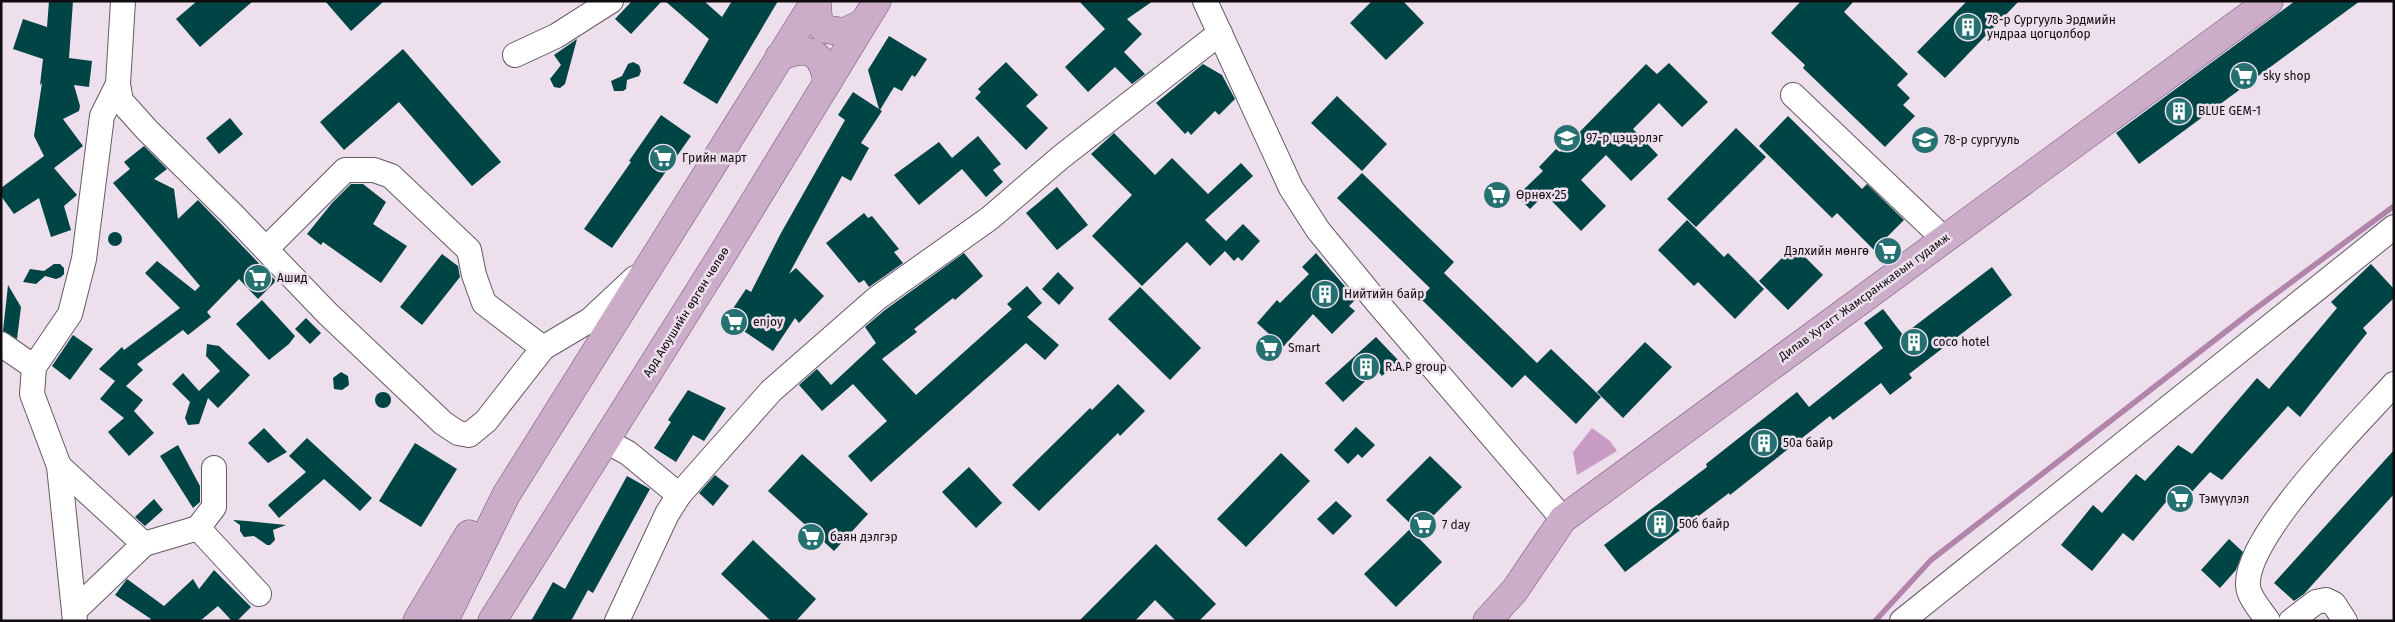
<svg xmlns="http://www.w3.org/2000/svg" width="2395" height="622" font-family="'Fira Sans',sans-serif">
<style>
.forest{fill:#c89bc4}
.lines{fill:none;stroke-linecap:round;stroke-linejoin:round}
.stream{stroke:#b084ab;stroke-width:5.5}
.building{fill:#004545}
.minor-casing{stroke:#665964;stroke-width:26}
.major-casing{stroke:#734f70;stroke-width:29}
.minor{stroke:#fff;stroke-width:24}
.major{stroke:#cbacc9;stroke-width:28}
.labels{text-anchor:middle;dominant-baseline:central;stroke-width:5;stroke-linejoin:round;paint-order:stroke}
.poi-label{font-size:12px;fill:#0f0b0f;stroke:#eedfed;text-anchor:start}
.street-label{font-size:12px;fill:#0f0b0f;stroke:#eedfed}
</style>
<rect width="100%" height="100%" fill="#eedfed"/>
<polygon class="forest" points="1592,428 1610,441 1617,451 1577,475 1573,452"/>
<g class="lines">
<polyline class="stream" points="1875,621 1931,560 2251,312 2394,206"/>
</g>
<g class="building">
<polygon points="49,1 73,1 69,58 92,61 89,87 74,85 80,106 79,111 63,119 83,146 54,168 77,195 64,206 71,230 51,237 39,198 14,214 1,196 1,188 44,156 34,136 42,83 40,85 43,59 13,49 23,19 47,27"/>
<polygon points="197,1 253,1 200,47 176,19"/>
<polygon points="325,1 384,1 351,31"/>
<polygon points="632,1 662,1 631,34 615,19"/>
<polygon points="665,1 704,1 722,17 732,1 778,1 717,104 683,83 709,39"/>
<polygon points="1079,1 1153,1 1127,19 1142,34 1124,52 1145,74 1132,84 1115,67 1088,92 1065,67 1105,29"/>
<polygon points="1372,1 1403,1 1424,23 1386,60 1350,23"/>
<polygon points="1801,1 1854,1 1844,12 1908,74 1897,85 1910,98 1903,105 1915,116 1885,147 1803,68 1805,65 1771,33"/>
<polygon points="1967,1 2019,1 1945,78 1917,52"/>
<polygon points="2295,1 2360,1 2139,164 2116,133"/>
<polygon points="889,36 927,59 915,77 912,75 902,91 894,87 880,110 882,111 861,143 869,148 851,181 842,176 789,274 796,268 824,296 799,323 795,318 773,351 726,319 746,289 751,292 781,233 845,120 838,115 853,92 879,109 868,70"/>
<polygon points="577,39 565,84 560,88 554,87 550,79 561,65 554,55"/>
<polygon points="403,49 501,162 472,186 399,102 344,150 320,122"/>
<polygon points="633,62 639,65 641,71 639,76 627,80 626,89 623,91 614,91 611,81 622,76 628,64"/>
<polygon points="1006,62 1038,95 1026,106 1048,128 1026,150 975,98 981,92 978,89"/>
<polygon points="1669,63 1708,102 1682,127 1659,103 1633,129 1658,155 1631,181 1606,155 1581,180 1606,206 1581,231 1545,194 1530,209 1517,196 1543,171 1539,167 1556,149 1560,152 1646,64 1657,74"/>
<polygon points="1203,64 1222,75 1235,99 1219,115 1215,111 1191,135 1188,131 1185,134 1156,103"/>
<polygon points="1337,96 1387,144 1362,171 1311,123"/>
<polygon points="661,115 691,136 612,248 584,229 631,162 629,161"/>
<polygon points="1788,116 1862,189 1867,184 1904,220 1874,250 1837,213 1832,218 1759,146"/>
<polygon points="230,118 243,134 219,154 206,138"/>
<polygon points="1736,128 1766,157 1696,227 1667,199"/>
<polygon points="1114,133 1155,175 1172,158 1208,194 1241,163 1253,176 1205,220 1226,241 1243,224 1260,241 1242,261 1238,257 1234,261 1225,251 1210,266 1187,242 1142,286 1092,236 1132,195 1091,154"/>
<polygon points="978,136 1001,164 993,170 1003,182 986,197 962,169 919,205 894,175 939,142 952,158"/>
<polygon points="144,146 167,169 154,179 174,189 178,219 198,200 276,281 258,299 239,279 207,312 211,317 188,335 183,330 137,364 143,370 126,386 143,400 134,411 154,433 129,456 108,432 124,418 100,399 115,381 99,369 122,347 124,350 180,308 145,273 157,261 195,291 200,286 113,183 130,169 124,162"/>
<polygon points="1362,173 1454,262 1444,273 1537,363 1551,349 1601,397 1576,424 1525,375 1512,388 1420,298 1430,288 1337,198"/>
<polygon points="351,184 363,184 386,202 373,224 407,246 381,283 323,242 321,245 307,234 332,203"/>
<polygon points="1057,187 1088,225 1057,250 1026,213"/>
<polygon points="864,213 868,218 872,216 899,249 894,252 903,263 869,287 864,280 859,283 826,243"/>
<polygon points="1687,220 1724,257 1728,253 1764,289 1735,319 1698,282 1694,286 1658,250"/>
<circle cx="115" cy="239" r="7"/>
<polygon points="1794,246 1823,275 1788,310 1759,281"/>
<polygon points="964,253 983,276 955,300 953,298 914,329 917,332 882,359 916,395 1012,309 1007,304 1027,286 1042,303 1027,317 1059,345 1045,360 1026,343 871,482 848,456 887,421 853,384 822,411 799,385 817,369 831,385 876,343 865,327 885,310"/>
<polygon points="1316,253 1356,299 1349,306 1355,311 1332,334 1313,314 1283,347 1257,323 1277,300 1280,303 1309,274 1302,267"/>
<polygon points="442,254 458,266 460,277 422,325 400,307"/>
<polygon points="54,264 60,264 64,268 64,274 61,277 56,279 45,276 36,284 23,282 30,269 44,271"/>
<polygon points="2371,264 2394,289 2394,298 2363,328 2367,333 2300,417 2288,406 2222,480 2210,472 2176,509 2166,502 2133,541 2123,533 2092,571 2061,545 2093,505 2102,513 2136,474 2145,481 2178,445 2192,454 2257,378 2269,389 2337,308 2331,302"/>
<polygon points="1992,267 2012,295 1909,374 1912,378 1890,395 1881,383 1833,420 1830,416 1730,495 1729,493 1625,572 1604,545 1707,467 1706,464 1797,392 1809,407 1883,348 1864,323 1883,309 1903,335"/>
<polygon points="1058,272 1074,288 1059,305 1042,289"/>
<polygon points="8,285 21,307 17,339 3,331"/>
<polygon points="1140,287 1201,348 1170,380 1108,319"/>
<polygon points="262,300 295,336 289,344 269,360 236,324"/>
<polygon points="306,318 321,333 310,344 295,329"/>
<polygon points="73,335 93,349 70,380 52,366"/>
<polygon points="1376,337 1398,360 1382,376 1377,370 1343,402 1325,383"/>
<polygon points="1645,342 1672,367 1623,418 1597,392"/>
<polygon points="207,344 219,346 250,375 218,408 208,398 199,424 188,425 185,418 190,402 172,384 183,373 199,391 220,371 206,356"/>
<polygon points="341,372 348,376 349,385 342,390 334,389 333,378"/>
<polygon points="1118,384 1145,411 1120,436 1118,433 1039,511 1012,485 1090,408 1092,410"/>
<polygon points="688,390 726,408 704,441 693,435 676,462 654,448 671,422 668,420"/>
<circle cx="383" cy="400" r="8"/>
<polygon points="1356,427 1375,445 1362,458 1358,454 1348,464 1334,450"/>
<polygon points="264,428 287,452 268,463 248,443"/>
<polygon points="307,438 372,498 360,511 324,479 279,518 268,505 306,472 289,456"/>
<polygon points="415,443 457,469 421,527 379,501"/>
<polygon points="178,445 200,486 200,502 193,508 160,456"/>
<polygon points="2394,450 2394,494 2304,594 2294,601 2274,583"/>
<polygon points="1281,453 1310,481 1246,547 1217,519"/>
<polygon points="802,454 868,514 834,551 768,491"/>
<polygon points="1430,456 1462,487 1418,531 1386,500"/>
<polygon points="969,467 1002,503 976,528 942,492"/>
<polygon points="715,475 729,486 713,506 699,493"/>
<polygon points="627,476 650,489 593,593 588,590 571,621 531,621 553,582 565,589"/>
<polygon points="154,499 163,510 145,526 135,517"/>
<polygon points="1336,501 1352,516 1333,535 1317,519"/>
<polygon points="233,520 247,521 286,525 273,530 275,540 270,545 267,545 254,536 244,537 240,531 240,525"/>
<polygon points="1410,529 1442,562 1396,607 1364,574"/>
<polygon points="2229,539 2243,552 2236,570 2220,588 2201,570"/>
<polygon points="753,540 816,599 796,621 771,621 721,574"/>
<polygon points="1156,544 1216,604 1199,621 1176,621 1155,600 1135,621 1079,621"/>
<polygon points="214,570 251,607 237,621 232,621 218,606 200,621 149,621 151,619 115,595 127,579 164,606 193,579 199,589"/>
</g>
<g class="lines">
<g class="minor-casing">
<g id="minor">
<polyline points="123,1 118,84 121,101 147,130 233,215 327,313 443,423 458,433 469,435 486,421 543,348 590,320 635,278"/>
<polyline points="1205,1 1291,188 1318,230 1376,301 1563,519"/>
<polyline points="515,55 556,36 611,1"/>
<polyline points="1793,95 1944,239"/>
<polyline points="266,249 345,170 374,170 391,176 469,250 474,275 484,303 543,348"/>
<polyline points="1,344 34,367"/>
<polyline points="604,440 628,453 679,495 667,514 617,621"/>
<polyline points="59,466 144,544 198,528 259,594"/>
<polyline points="679,495 771,391 876,299 990,218 1061,157 1220,33"/>
<polyline points="198,528 214,507 214,468"/>
<polyline points="74,611 144,544"/>
<polyline points="75,621 59,466 32,394 34,367 70,314 84,259 102,116 118,84"/>
<polyline points="1902,621 2394,227"/>
<path d="M2268,621c-6,-9 -16,-20 -19,-30 -14,-46 113,-171 145,-207"/>
<polyline points="2291,621 2316,602 2326,600 2334,604 2345,621"/>
</g>
</g>
<g class="major-casing">
<g id="major">
<polyline points="817,1 818,19 824,29 844,32 863,23"/>
<path d="M779,57c28,-12 44,-7 48,26"/>
<polyline points="417,621 469,534"/>
<polyline points="444,621 506,495 815,1"/>
<polyline points="492,621 722,255 877,1"/>
<polyline points="1487,621 1515,590 1563,519 2269,1"/>
</g>
</g>
<use href="#minor" class="minor"/>
<use href="#major" class="major"/>
</g>
<defs>
<g id="building-disc" transform="scale(1.4375)"><circle r="9.5" fill="#257070" stroke="#eedfed"/><path d="M-4-6H4V6H1V3H-1V6H-4ZM-2.5-4.3h1.7v1.8h-1.7ZM.8-4.3h1.7v1.8H.8ZM-2.5-1h1.7V.8h-1.7ZM.8-1h1.7V.8H.8Z" fill="#fff"/></g>
<g id="supermarket-disc" transform="scale(1.4375)"><circle r="9.5" fill="#257070" stroke="#eedfed"/><path d="M-6-5.5h2.5l.6 2H6L4.5 2H-2.5L-4.4-4H-6ZM-1.5 3.2a1.3 1.3 0 1 0 .1 0ZM3 3.2a1.3 1.3 0 1 0 .1 0Z" fill="#fff"/></g>
<g id="school-disc" transform="scale(1.4375)"><circle r="9.5" fill="#257070" stroke="#eedfed"/><path d="M0-5L7-2L0 1L-7-2ZM-4 1L0 2.5L4 1V4Q0 6-4 4Z" fill="#fff"/></g>
</defs>
<g fill-rule="evenodd">
<use href="#building-disc" x="1968" y="27"/>
<use href="#supermarket-disc" x="2244" y="76"/>
<use href="#building-disc" x="2179" y="111"/>
<use href="#school-disc" x="1567" y="138"/>
<use href="#school-disc" x="1925" y="140"/>
<use href="#supermarket-disc" x="663" y="158"/>
<use href="#supermarket-disc" x="1497" y="195"/>
<use href="#supermarket-disc" x="1888" y="251"/>
<use href="#supermarket-disc" x="258" y="278"/>
<use href="#building-disc" x="1325" y="294"/>
<use href="#supermarket-disc" x="734" y="322"/>
<use href="#building-disc" x="1914" y="342"/>
<use href="#supermarket-disc" x="1269" y="348"/>
<use href="#building-disc" x="1366" y="367"/>
<use href="#building-disc" x="1764" y="443"/>
<use href="#supermarket-disc" x="2180" y="499"/>
<use href="#building-disc" x="1660" y="524"/>
<use href="#supermarket-disc" x="1423" y="525"/>
<use href="#supermarket-disc" x="811" y="537"/>
</g>
<g class="labels">
<g class="poi-label">
<text x="1987" y="20">78-р Сургууль Эрдмийн<tspan x="1987" dy="14">ундраа цогцолбор</tspan></text>
<text x="2263" y="76">sky shop</text>
<text x="2198" y="111">BLUE GEM-1</text>
<text x="1586" y="138">97-р цэцэрлэг</text>
<text x="1944" y="140">78-р сургууль</text>
<text x="682" y="158">Грийн март</text>
<text x="1516" y="195">Өрнөх 25</text>
<text x="1869" y="251" text-anchor="end">Дэлхийн мөнгө</text>
<text x="277" y="278">Ашид</text>
<text x="1344" y="294">Нийтийн байр</text>
<text x="753" y="322">enjoy</text>
<text x="1933" y="342">coco hotel</text>
<text x="1288" y="348">Smart</text>
<text x="1385" y="367">R.A.P group</text>
<text x="1783" y="443">50а байр</text>
<text x="2199" y="499">Тэмүүлэл</text>
<text x="1679" y="524">50б байр</text>
<text x="1442" y="525">7 day</text>
<text x="830" y="537">баян дэлгэр</text>
</g>
<g class="street-label">
<text transform="translate(1864 297) rotate(-36)">Дилав Хутагт Жамсранжавын гудамж</text>
<text transform="translate(686 312) rotate(-58)">Ард Аюушийн өргөн чөлөө</text>
</g>
</g>
<rect width="2395" height="622" fill="none" stroke="#0f0b0f" stroke-width="5"/>
</svg>
